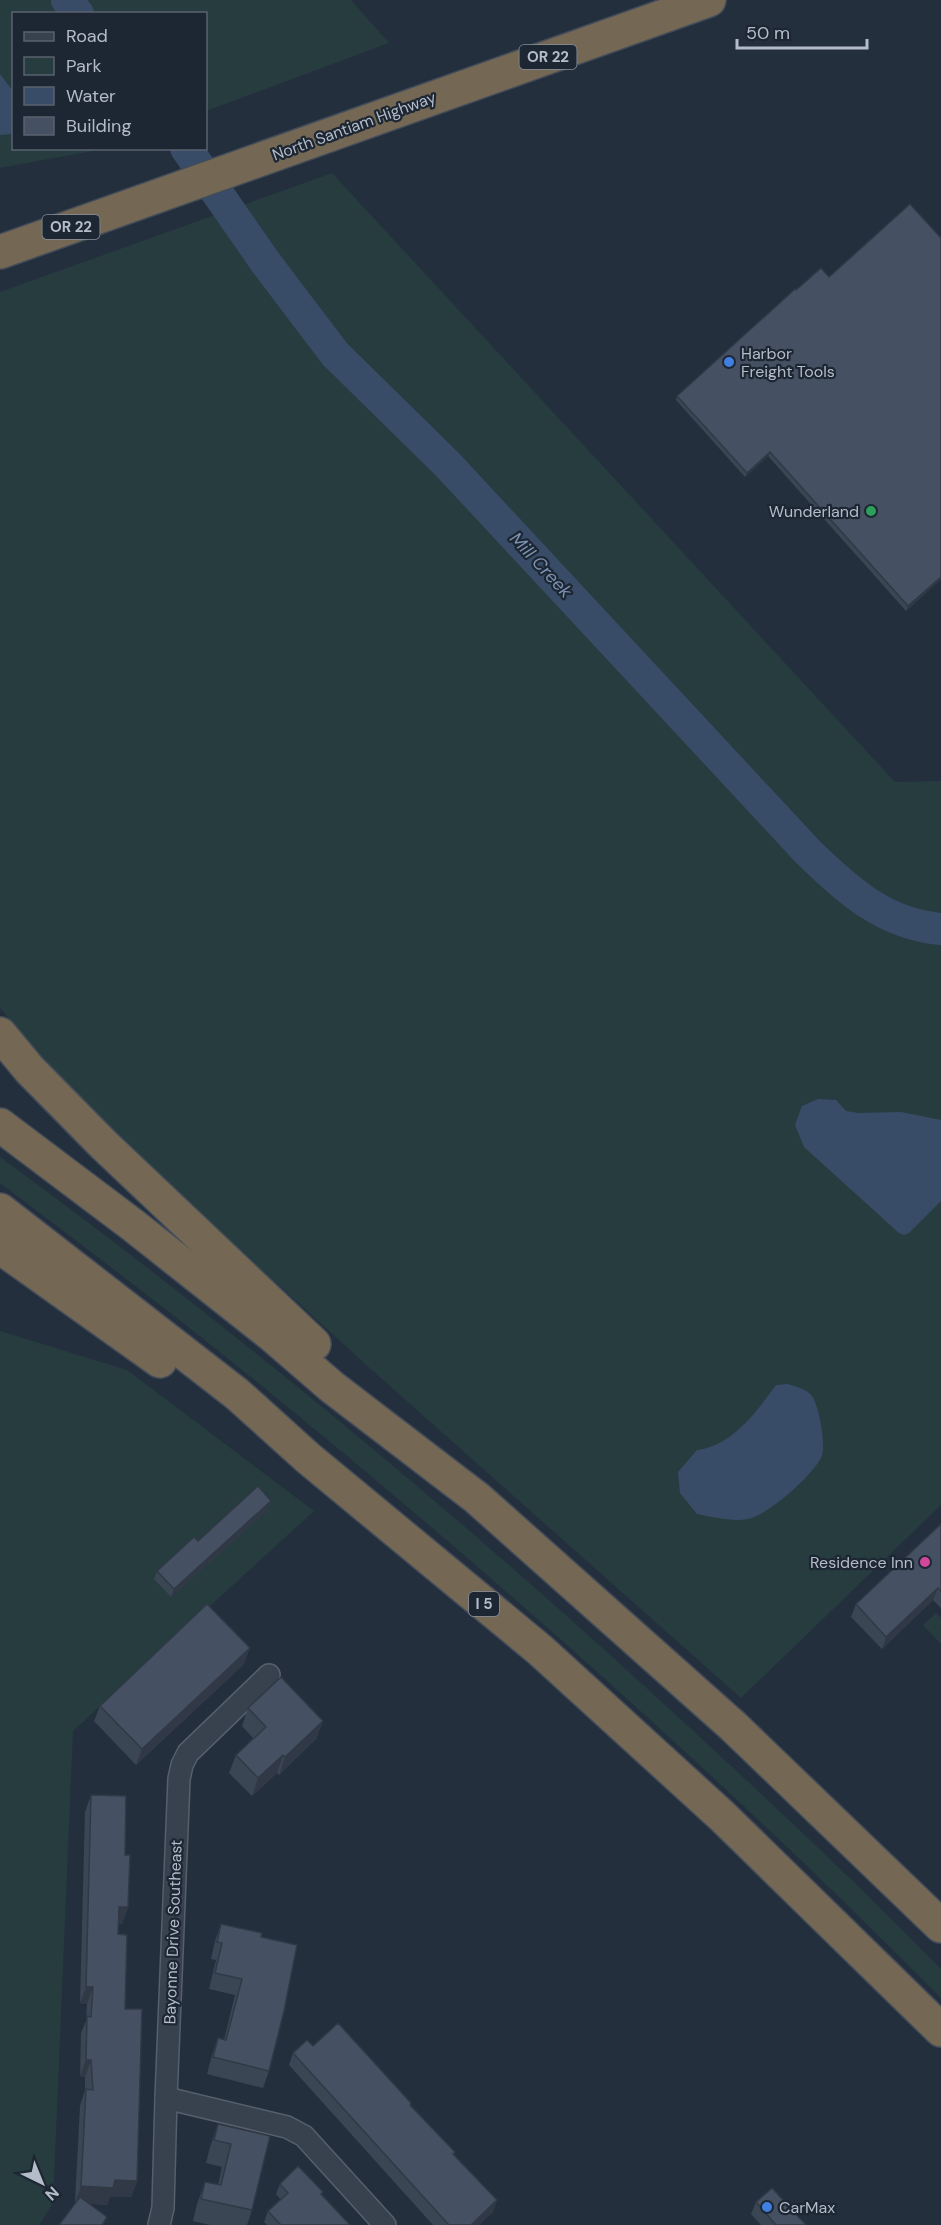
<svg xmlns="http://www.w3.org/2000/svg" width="941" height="2225" font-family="'DM Sans',sans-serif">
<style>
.green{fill:#263c3f}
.water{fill:#394c67}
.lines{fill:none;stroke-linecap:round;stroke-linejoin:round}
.river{stroke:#394c67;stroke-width:32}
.street-casing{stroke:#565f6c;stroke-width:24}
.highway-casing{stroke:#434c59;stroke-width:36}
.street{stroke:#38414e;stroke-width:21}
.highway{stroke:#746855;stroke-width:33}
.wall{fill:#3b4654}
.shaded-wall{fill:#303945}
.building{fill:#455162;stroke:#303945;stroke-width:1.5}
.shop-dot{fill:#3f7fe0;stroke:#1d2633;stroke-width:2}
.leisure-dot{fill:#2e9e5b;stroke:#1d2633;stroke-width:2}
.hotel-dot{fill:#d1479c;stroke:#1d2633;stroke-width:2}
.labels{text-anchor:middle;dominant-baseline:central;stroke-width:4.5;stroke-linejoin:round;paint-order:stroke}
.shield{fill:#1d2633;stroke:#878f9c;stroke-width:1.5}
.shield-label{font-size:15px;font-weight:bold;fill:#b4bcc9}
.street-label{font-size:16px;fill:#b4bcc9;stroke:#1d2633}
.poi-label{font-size:16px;fill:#b4bcc9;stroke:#1d2633;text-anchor:start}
.water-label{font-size:18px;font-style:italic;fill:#7c92b1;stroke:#1d2633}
</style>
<rect width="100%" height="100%" fill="#242f3e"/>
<g class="green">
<polygon points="0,0 351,0 389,43 206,111 206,14 14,14 14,148 103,149 0,168"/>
<polygon points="332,173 895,782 941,781 941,1505 741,1698 373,1371 184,1199 58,1075 0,1008 0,292"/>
<path d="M0,1157c235,172 460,359 675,557 90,83 180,167 266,255v29c-213,-215 -439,-416 -674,-608 -87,-71 -177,-139 -267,-207z"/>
<polygon points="0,1331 127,1370 314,1511 73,1731 53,2203 39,2225 0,2225"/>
<polygon points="936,1613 941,1618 941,1644 923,1625"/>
</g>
<g class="water">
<polygon points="0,74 13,91 13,134 0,135"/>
<polygon points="818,1099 836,1100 846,1111 858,1113 901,1112 941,1120 941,1201 909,1233 904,1235 899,1233 804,1147 795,1125 802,1106"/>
<path d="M787,1384c8,2 20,5 25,12 7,10 15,51 9,62 -10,19 -53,57 -73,61 -16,3 -35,-2 -51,-5l-17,-21 -2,-21 19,-22c35,-4 60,-39 79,-65z"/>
</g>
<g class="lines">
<g class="river">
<polyline points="67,0 78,14"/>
<path d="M186,148l80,115 69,91 113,111 360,387c39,38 76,72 133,77"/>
</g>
<g class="street-casing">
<g id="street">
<polyline points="166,2098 287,2127 304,2136 385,2225"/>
<polyline points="159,2225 163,2208 166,2098 179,1779 182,1765 188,1753 269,1675"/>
</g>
</g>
<g class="highway-casing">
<g id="highway">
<polyline points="0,252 709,0"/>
<polyline points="0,1034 30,1070 104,1145 314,1344"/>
<polyline points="0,1125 134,1226 273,1336 332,1387 477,1498 733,1726 941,1926"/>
<polyline points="0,1210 237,1394 308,1458 540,1650 722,1816 941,2030"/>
<polyline points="0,1247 160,1361"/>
</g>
</g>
<use href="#street" class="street"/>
<use href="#highway" class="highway"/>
</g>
<g class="wall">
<polygon points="829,277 941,579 906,611 768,456 745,477 676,400 677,396 796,290"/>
<polygon points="268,1510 171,1597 154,1579 157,1571"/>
<polygon points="941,1524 941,1608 933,1600 882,1649 851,1617 856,1604"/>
<polygon points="244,1664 136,1765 94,1721 100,1706"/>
<polygon points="248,1708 323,1721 316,1739 279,1775 277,1773 252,1796 229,1773 236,1755 253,1738 242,1726"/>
<polygon points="91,1795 125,1855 128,1907 122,1924 118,1924 118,1934 125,2009 137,2181 131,2197 110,2197 107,2205 75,2202 80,2106 85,2090 85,2077 80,2076 81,2033 86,2021 87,2004 80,2003 85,1812"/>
<polygon points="221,1924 261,1937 269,2071 263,2088 207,2074 212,2055 218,2038 224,2040 235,1995 209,1989 216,1960 211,1959 215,1941"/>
<polygon points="313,2046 411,2103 410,2106 454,2155 497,2200 493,2212 479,2225 433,2225 289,2065 293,2053"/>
<polygon points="218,2124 270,2136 252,2210 247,2225 210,2225 193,2221 197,2204 205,2182 218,2185 222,2167 206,2163 210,2147"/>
<polygon points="280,2184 322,2195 350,2225 267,2225 264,2222 268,2211 281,2200 276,2194"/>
<polygon points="756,2202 806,2225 761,2225 751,2214"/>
</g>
<g class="shaded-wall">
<polygon points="770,452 768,456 745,477 747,473"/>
<polygon points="941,577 941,579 906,611 908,606"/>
<polygon points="271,1501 268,1510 171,1597 174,1589"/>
<polygon points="938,1588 933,1600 882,1649 886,1637"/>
<polygon points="250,1648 244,1664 136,1765 142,1749"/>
<polygon points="323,1721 316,1739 279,1775 285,1757"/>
<polygon points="283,1755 277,1773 252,1796 258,1778"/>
<polygon points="119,1907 128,1907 122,1924 113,1923"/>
<polygon points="86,1987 93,1987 87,2004 80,2003"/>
<polygon points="86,2060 91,2060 85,2077 80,2076"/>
<polygon points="115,2180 137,2181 131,2197 110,2197 107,2205 75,2203 81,2186"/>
<polygon points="497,2200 493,2212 479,2225 472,2225"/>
</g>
<g class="building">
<polygon points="910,204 941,238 941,577 908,606 770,452 747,473 677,396 795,289 796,290 821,268 829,277"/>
<polygon points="258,1486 271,1501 174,1589 157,1571 194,1537 198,1541"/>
<polygon points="941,1524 941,1591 938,1588 886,1637 856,1604"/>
<polygon points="207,1604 250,1648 142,1749 100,1706"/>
<polygon points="281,1677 323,1721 285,1757 283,1755 258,1778 236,1755 266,1727 248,1708"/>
<polygon points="91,1795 126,1796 125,1855 130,1855 128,1907 119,1907 118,1934 127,1935 125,2009 142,2009 137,2181 115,2180 113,2188 81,2186 86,2089 93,2090 91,2060 86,2060 87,2016 91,2017 93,1987 86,1987"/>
<polygon points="221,1924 262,1933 261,1937 297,1945 284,2011 269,2071 213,2057 218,2038 226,2040 242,1979 215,1973 222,1943 217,1942"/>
<polygon points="338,2023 411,2103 410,2105 455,2152 453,2154 497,2200 472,2224 473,2225 449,2225 293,2053 307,2040 313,2046"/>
<polygon points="218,2124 270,2136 252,2210 201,2199 205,2182 221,2185 231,2144 214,2140"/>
<polygon points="298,2166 323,2192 321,2194 350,2225 281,2225 268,2211 288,2193 280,2184"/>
<polygon points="772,2188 806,2225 776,2225 756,2202"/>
<polygon points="80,2197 107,2217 102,2225 59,2225"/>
</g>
<g class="shop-dot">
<circle cx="729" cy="362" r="6"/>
<circle cx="767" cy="2207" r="6"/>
</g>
<circle class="leisure-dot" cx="871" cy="511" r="6"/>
<circle class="hotel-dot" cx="925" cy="1562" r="6"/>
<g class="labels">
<g class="shield">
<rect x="519.5" y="45" width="57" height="24" rx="4.5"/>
<rect x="42.5" y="215" width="57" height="24" rx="4.5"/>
<rect x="469" y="1592" width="30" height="24" rx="4.5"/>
</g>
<g class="shield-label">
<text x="548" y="57">OR 22</text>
<text x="71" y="227">OR 22</text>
<text x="484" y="1604">I 5</text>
</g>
<g class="street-label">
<text transform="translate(354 126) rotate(-20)">North Santiam Highway</text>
<text transform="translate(173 1932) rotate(-88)">Bayonne Drive Southeast</text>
</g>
<g class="poi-label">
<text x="741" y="353">Harbor<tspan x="741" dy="18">Freight Tools</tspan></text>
<text x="859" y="511" text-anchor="end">Wunderland</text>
<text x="913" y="1562" text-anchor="end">Residence Inn</text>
<text x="779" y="2207">CarMax</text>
</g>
<g class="water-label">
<text transform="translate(541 565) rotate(47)">Mill Creek</text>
</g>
</g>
<rect x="12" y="12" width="195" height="138" fill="#1d2633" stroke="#59626f" stroke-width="1.5"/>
<rect x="24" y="32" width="30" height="9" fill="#38414e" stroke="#59626f" stroke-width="1.5"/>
<text x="66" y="42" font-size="18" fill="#b4bcc9">Road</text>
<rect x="24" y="57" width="30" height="18" fill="#263c3f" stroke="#59626f" stroke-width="1.5"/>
<text x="66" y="72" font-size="18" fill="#b4bcc9">Park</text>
<rect x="24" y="87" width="30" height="18" fill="#394c67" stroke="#59626f" stroke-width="1.5"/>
<text x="66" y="102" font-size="18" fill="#b4bcc9">Water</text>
<rect x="24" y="117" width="30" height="18" fill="#455162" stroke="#59626f" stroke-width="1.5"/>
<text x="66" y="132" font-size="18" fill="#b4bcc9">Building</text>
<g transform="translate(42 2183) rotate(137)" stroke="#1d2633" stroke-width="4.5" paint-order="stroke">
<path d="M0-4.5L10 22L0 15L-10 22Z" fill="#b4bcc9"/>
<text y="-9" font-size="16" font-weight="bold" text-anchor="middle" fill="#b4bcc9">N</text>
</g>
<path d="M737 39v9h130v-9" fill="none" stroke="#b4bcc9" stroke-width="3"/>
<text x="746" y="39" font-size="18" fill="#b4bcc9" stroke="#1d2633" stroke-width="4.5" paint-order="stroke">50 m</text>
</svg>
